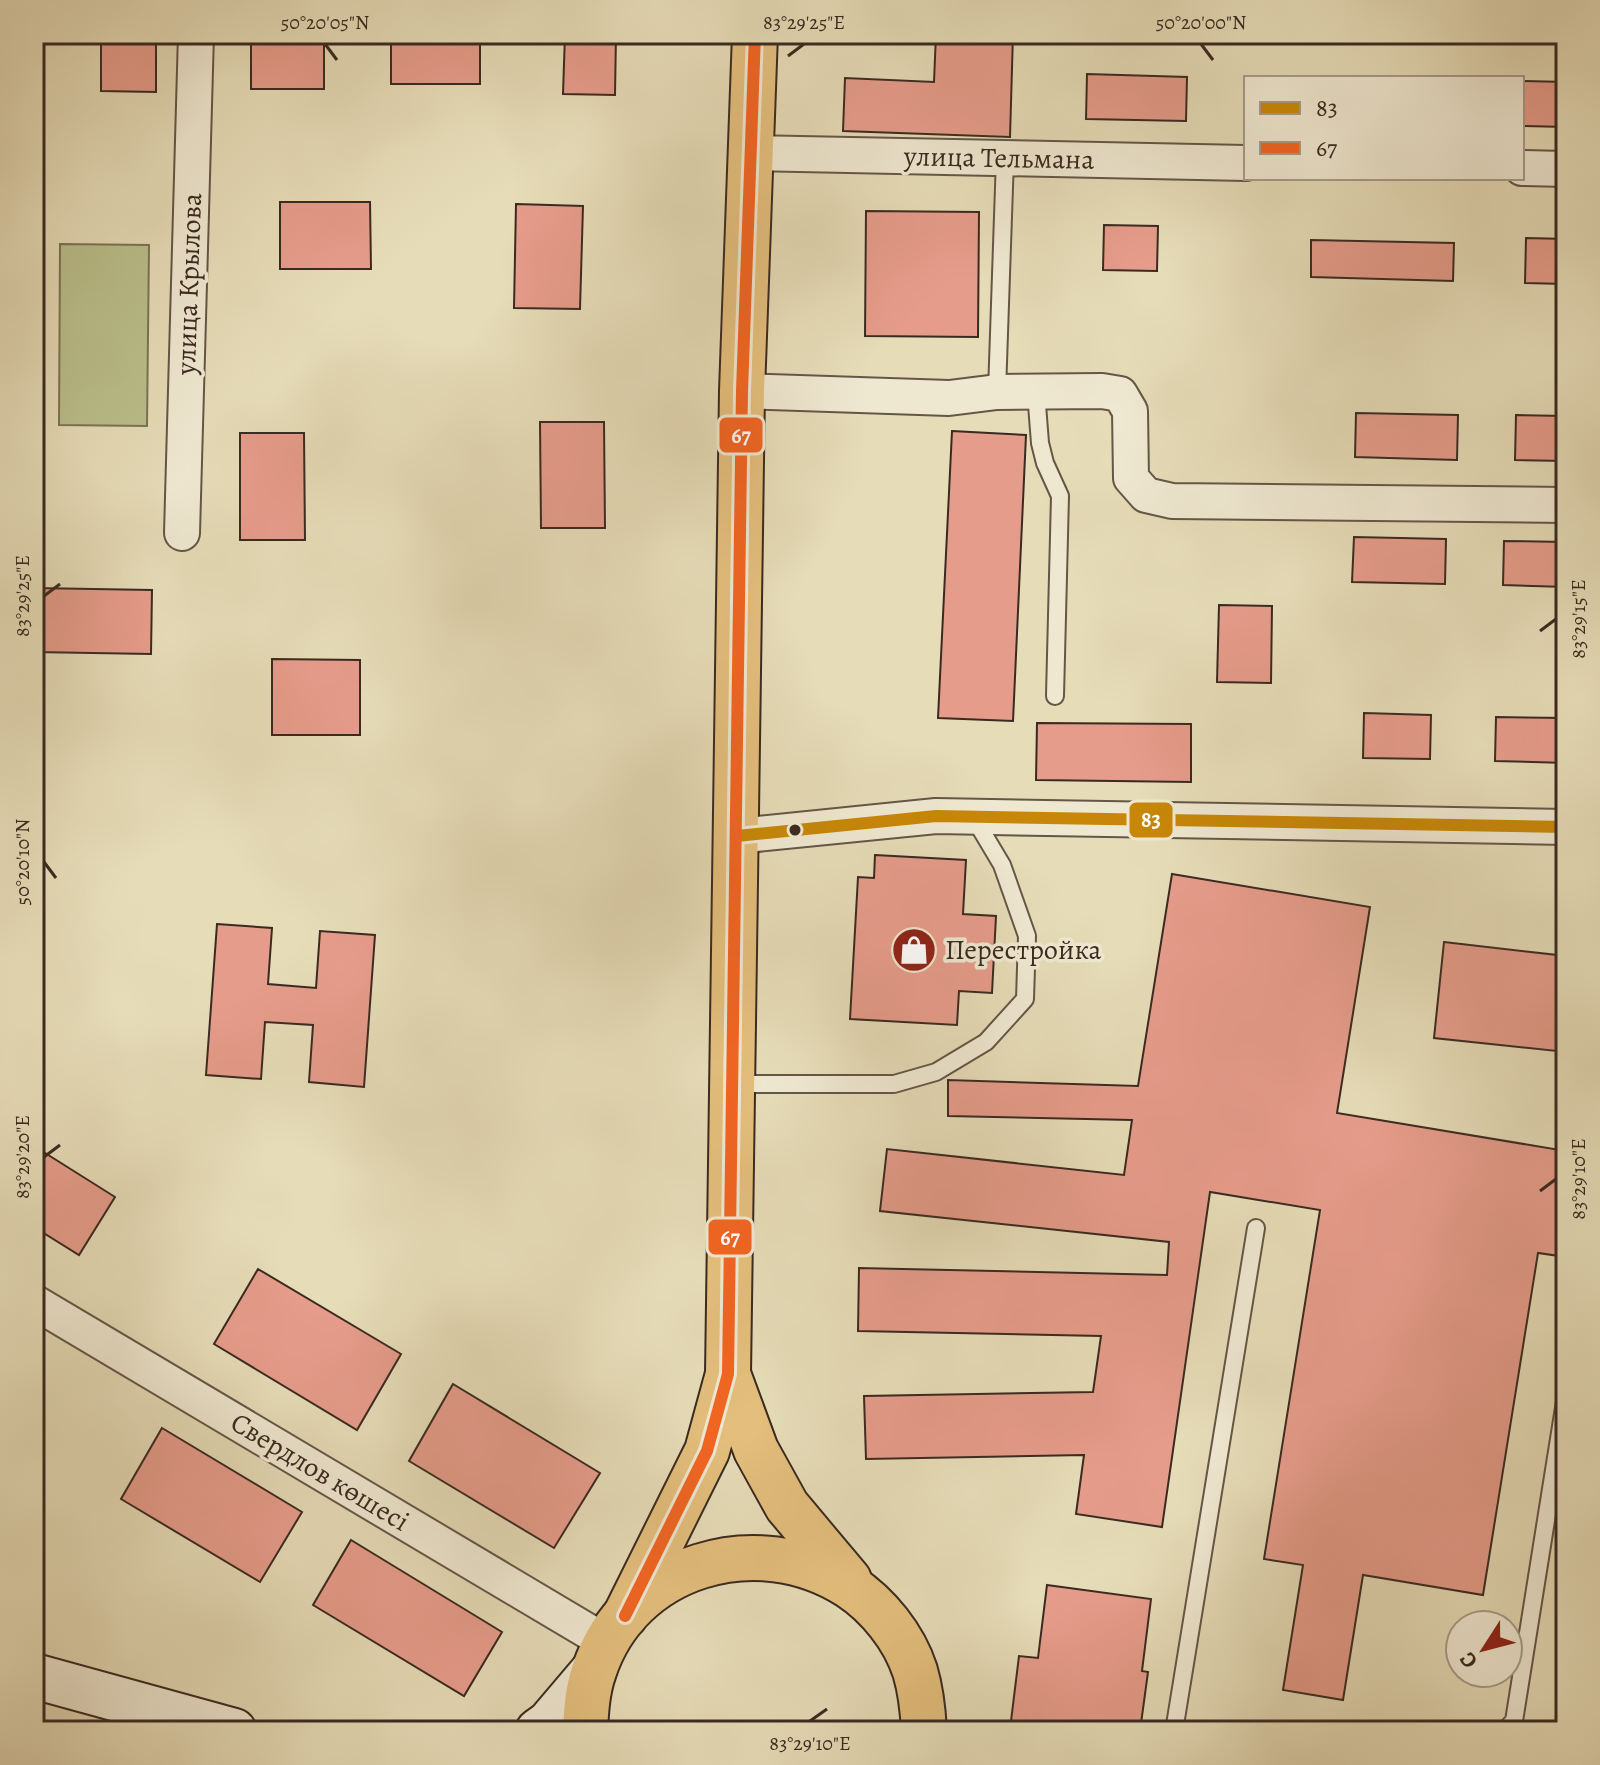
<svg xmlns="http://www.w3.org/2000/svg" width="1600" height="1765" font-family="Alegreya,serif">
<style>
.green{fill:#babf8b;stroke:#7a7456;stroke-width:2}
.building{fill:#e69c8b;stroke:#3a2a20;stroke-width:2}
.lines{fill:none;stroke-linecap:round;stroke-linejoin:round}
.lane-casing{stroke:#655646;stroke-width:20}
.street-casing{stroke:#655646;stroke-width:38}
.secondary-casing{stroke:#3a2a20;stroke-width:48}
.primary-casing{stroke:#3a2a20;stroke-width:48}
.lane{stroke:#efe8d1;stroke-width:16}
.street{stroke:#efe8d1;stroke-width:34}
.secondary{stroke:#efe8d1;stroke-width:44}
.primary{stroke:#e3be7c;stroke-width:44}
.bus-1-casing{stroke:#efe8d1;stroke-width:18}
.bus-2-casing{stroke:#efe8d1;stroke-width:18}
.bus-1{stroke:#c88708;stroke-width:12}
.bus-2{stroke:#f26522;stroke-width:12}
.ticks{fill:none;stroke:#3a2a20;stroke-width:3}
.bus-dot{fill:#3a2a20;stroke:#efe8d1;stroke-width:3}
.labels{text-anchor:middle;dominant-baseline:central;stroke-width:7;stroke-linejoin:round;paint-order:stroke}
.street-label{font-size:28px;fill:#3a2a20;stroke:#efe8d1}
.poi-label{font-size:28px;fill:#3a2a20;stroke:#efe8d1;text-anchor:start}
.line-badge{stroke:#efe8d1;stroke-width:3}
.badge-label{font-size:22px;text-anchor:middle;font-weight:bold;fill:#fff}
.neatline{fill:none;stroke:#3a2a20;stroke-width:3}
.ticks-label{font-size:20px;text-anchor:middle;fill:#3a2a20}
</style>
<rect width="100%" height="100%" fill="#e6dcb8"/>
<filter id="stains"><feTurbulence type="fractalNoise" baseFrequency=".0025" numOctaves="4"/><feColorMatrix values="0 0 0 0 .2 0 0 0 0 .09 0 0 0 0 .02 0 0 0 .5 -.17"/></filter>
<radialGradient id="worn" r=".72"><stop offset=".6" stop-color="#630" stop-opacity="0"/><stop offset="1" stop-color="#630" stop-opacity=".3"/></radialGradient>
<polygon class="green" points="60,244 149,245 147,426 59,425"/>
<g class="building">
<polygon points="101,34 156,34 156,92 101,91"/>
<rect x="251" y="34" width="73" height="55"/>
<rect x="391" y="34" width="89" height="50"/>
<polygon points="565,34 616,34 615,95 563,94"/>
<polygon points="936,34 1013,34 1010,137 843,131 845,78 934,82"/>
<polygon points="1087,74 1187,77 1186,121 1086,119"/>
<polygon points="1522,81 1566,82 1566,127 1522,126"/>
<polygon points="280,202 370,202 371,269 280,269"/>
<polygon points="516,204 583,206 580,309 514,308"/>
<polygon points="866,211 979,212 978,337 865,336"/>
<polygon points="1104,225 1158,226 1157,271 1103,270"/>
<polygon points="1526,238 1566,239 1566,284 1525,283"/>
<polygon points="1311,240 1454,243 1453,281 1311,277"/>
<polygon points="1356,413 1458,415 1457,460 1355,457"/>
<polygon points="1516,415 1566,416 1566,461 1515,460"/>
<polygon points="540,422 604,422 605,528 541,528"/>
<polygon points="952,431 1026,435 1013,721 938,718"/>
<polygon points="240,433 304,433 305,540 240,540"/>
<polygon points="1354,537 1446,539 1445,584 1352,582"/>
<polygon points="1504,541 1566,542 1566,587 1503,585"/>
<polygon points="34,588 152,590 151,654 34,652"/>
<polygon points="1219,605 1272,606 1271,683 1217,682"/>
<polygon points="272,659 360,660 360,735 272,735"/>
<polygon points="1364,713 1431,715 1430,759 1363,758"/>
<polygon points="1496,717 1566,718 1566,763 1495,761"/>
<polygon points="1037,723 1191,724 1191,782 1036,780"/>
<polygon points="875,855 966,860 963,914 996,916 992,993 959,991 957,1025 850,1019 858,877 874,878"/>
<polygon points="1172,874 1370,907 1337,1113 1566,1151 1566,1257 1538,1253 1483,1595 1363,1575 1343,1700 1283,1690 1303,1565 1264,1559 1320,1210 1210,1192 1162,1527 1076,1514 1084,1455 866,1459 864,1396 1093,1392 1101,1336 858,1331 859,1268 1167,1275 1169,1242 880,1211 887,1149 1124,1175 1132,1120 948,1116 948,1080 1138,1086"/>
<polygon points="217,924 272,928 268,984 316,988 320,931 375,935 364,1087 309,1082 313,1025 265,1022 261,1079 206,1075"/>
<polygon points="1444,942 1566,956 1566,1052 1434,1038"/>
<polygon points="34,1146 115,1197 79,1255 34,1227"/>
<polygon points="258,1269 401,1354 357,1430 214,1344"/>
<polygon points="453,1384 600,1473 554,1548 409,1461"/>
<polygon points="162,1428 302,1512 260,1582 121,1499"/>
<polygon points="351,1540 502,1632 464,1696 313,1605"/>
<polygon points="1047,1585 1151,1599 1142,1671 1148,1672 1140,1731 1086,1731 1011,1721 1019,1656 1038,1658"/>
</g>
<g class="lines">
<g class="lane-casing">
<g id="lane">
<polyline points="997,392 1005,158"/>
<polyline points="1036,392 1040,443 1045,463 1060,496 1055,696"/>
<polyline points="735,1084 894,1084 936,1072 986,1042 1025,999 1027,936 1002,865 974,818"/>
<polyline points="1174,1731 1256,1228"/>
<polyline points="1504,1731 1514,1721 1566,1395"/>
</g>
</g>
<g class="street-casing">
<g id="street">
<polyline points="753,153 1246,163"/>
<polyline points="1522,168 1566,169"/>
<polyline points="742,391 949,398 997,392 1102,391 1120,394 1130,411 1131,478 1146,495 1172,501 1566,505"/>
<polyline points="182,533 196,34"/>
<polyline points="737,836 936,816 1566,827"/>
<polyline points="34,1302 606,1642"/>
</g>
</g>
<g class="secondary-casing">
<g id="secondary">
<polyline points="34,1676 234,1731"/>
<polyline points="538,1731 549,1723 594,1670"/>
</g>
</g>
<g class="primary-casing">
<g id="primary">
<polyline points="728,1374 756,1450 787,1506 849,1580"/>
<polyline points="625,1616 707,1451 728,1374 742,391 755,34"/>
<path d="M585,1731c1,-20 2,-40 9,-60 35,-107 163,-144 255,-85 29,19 55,51 66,85 6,20 8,40 9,60"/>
</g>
</g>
<use href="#lane" class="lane"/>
<use href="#street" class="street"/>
<use href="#secondary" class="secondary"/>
<use href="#primary" class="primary"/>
<g class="bus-1-casing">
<polyline id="bus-1" points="737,836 936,816 1566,827"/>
</g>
<g class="bus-2-casing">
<polyline id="bus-2" points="625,1616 707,1451 728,1374 742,391 755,34"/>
</g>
<use href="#bus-1" class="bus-1"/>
<use href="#bus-2" class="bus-2"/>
</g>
<path class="ticks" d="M325,44l12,16M1201,44l12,16M788,56l16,-12M44,596l16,-12M1540,631l16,-12M44,862l12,16M44,1157l16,-12M1540,1191l16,-12M810,1721l17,-12"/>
<defs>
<g id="shop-disc" transform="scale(2.3)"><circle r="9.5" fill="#8f2418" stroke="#efe8d1"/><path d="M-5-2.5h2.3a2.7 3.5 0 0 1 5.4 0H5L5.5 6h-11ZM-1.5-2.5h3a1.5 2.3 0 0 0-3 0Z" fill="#fff"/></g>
</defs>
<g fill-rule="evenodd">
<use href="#shop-disc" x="914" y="950"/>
</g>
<circle class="bus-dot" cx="795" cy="830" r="7"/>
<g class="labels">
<g class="street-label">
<text transform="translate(999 158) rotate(1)">улица Тельмана</text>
<text transform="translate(189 284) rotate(-88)">улица Крылова</text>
<text transform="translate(320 1472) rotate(31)">Свердлов көшесі</text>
</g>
<g class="poi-label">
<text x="945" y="950">Перестройка</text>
</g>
</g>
<g class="line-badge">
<rect x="718" y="416" width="46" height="38" rx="8" fill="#f26522"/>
<rect x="1128" y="801" width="46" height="38" rx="8" fill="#c88708"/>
<rect x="707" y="1218" width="46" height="38" rx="8" fill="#f26522"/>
</g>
<g class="badge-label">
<text x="741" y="443">67</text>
<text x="1151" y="827">83</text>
<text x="730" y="1245">67</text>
</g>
<rect width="1600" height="1765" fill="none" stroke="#e6dcb8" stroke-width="88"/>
<rect x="1244" y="76" width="280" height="104" fill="#efe8d1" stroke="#a79c8a" stroke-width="2"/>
<rect x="1260" y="102" width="40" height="12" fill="#c88708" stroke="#a79c8a" stroke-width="2"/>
<text x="1316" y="116" font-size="24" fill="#3a2a20">83</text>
<rect x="1260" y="142" width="40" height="12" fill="#f26522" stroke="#a79c8a" stroke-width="2"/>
<text x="1316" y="156" font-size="24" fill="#3a2a20">67</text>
<g transform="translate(1484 1649) rotate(234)"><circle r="38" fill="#efe8d1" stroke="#a79c8a" stroke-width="2"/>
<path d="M0-6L14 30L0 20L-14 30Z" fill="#8f2418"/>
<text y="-12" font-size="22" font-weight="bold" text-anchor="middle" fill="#3a2a20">С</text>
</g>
<rect x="44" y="44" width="1512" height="1677" class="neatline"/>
<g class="ticks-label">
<text x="325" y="29">50°20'05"N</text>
<text x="804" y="29">83°29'25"E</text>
<text x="1201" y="29">50°20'00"N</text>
<text transform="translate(22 596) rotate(-90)" y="7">83°29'25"E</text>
<text transform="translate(1578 619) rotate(-90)" y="7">83°29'15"E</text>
<text transform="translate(22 862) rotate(-90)" y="7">50°20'10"N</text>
<text transform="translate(22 1157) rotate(-90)" y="7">83°29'20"E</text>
<text transform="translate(1578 1179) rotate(-90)" y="7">83°29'10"E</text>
<text x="810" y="1750">83°29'10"E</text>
</g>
<rect width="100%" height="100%" filter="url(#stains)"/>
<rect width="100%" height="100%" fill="url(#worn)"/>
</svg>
